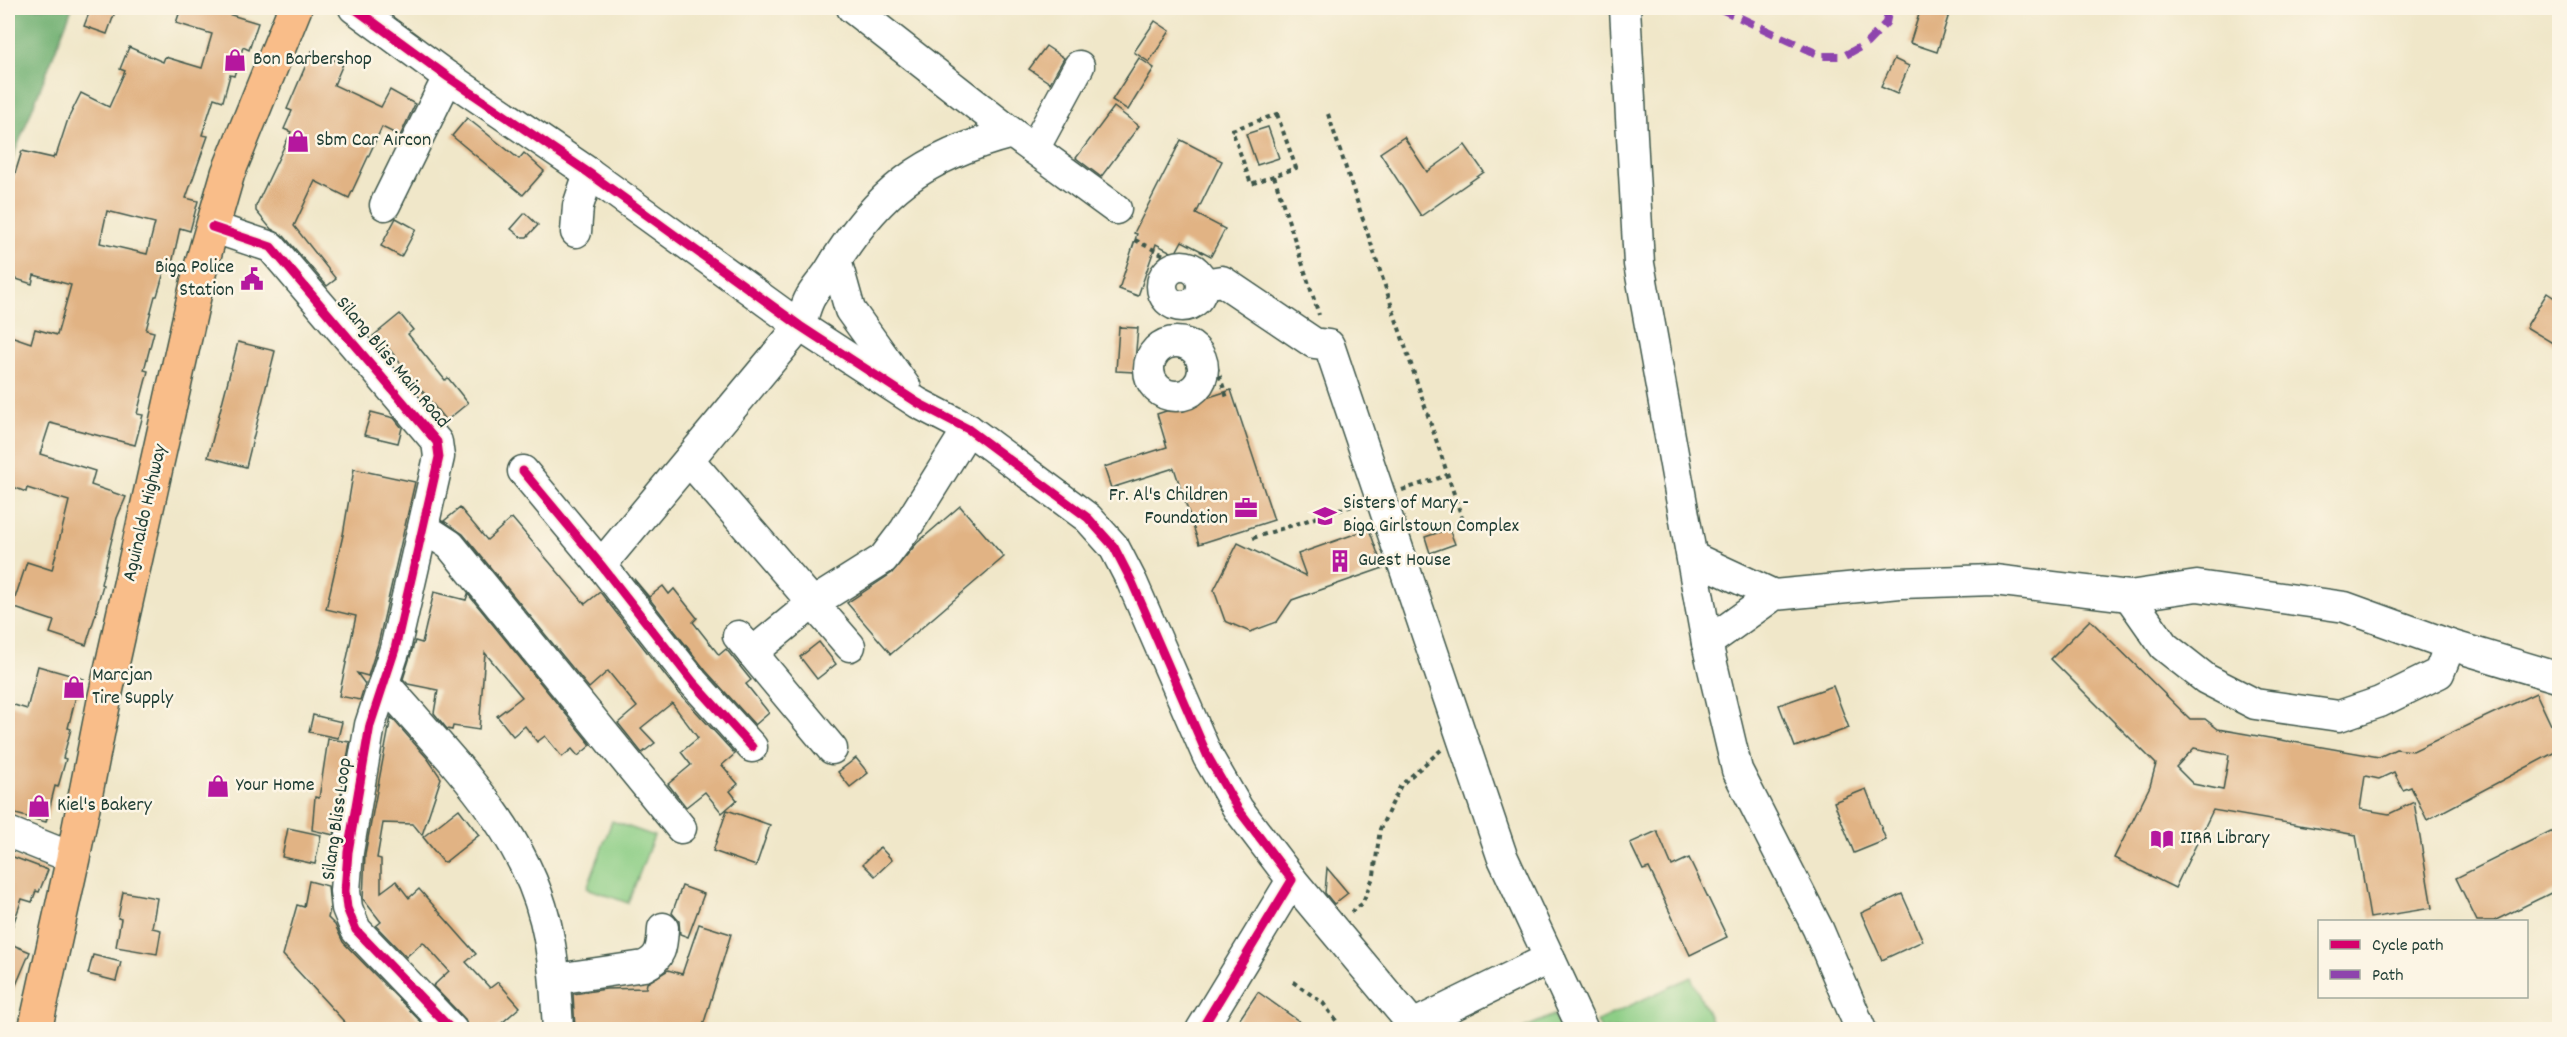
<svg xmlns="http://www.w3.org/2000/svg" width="2567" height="1037" font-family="Dekko,sans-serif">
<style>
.green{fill:#8dce86;stroke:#56865d;stroke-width:1.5}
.forest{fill:#72b173;stroke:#487754;stroke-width:1.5}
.building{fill:#e1b384;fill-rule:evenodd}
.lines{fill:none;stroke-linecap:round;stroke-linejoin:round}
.minor-casing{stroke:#3e564a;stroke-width:33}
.major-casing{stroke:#3e564a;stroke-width:36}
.path{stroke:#3e564a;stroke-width:4;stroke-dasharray:4.5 4.5;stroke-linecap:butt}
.minor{stroke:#fff;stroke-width:30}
.major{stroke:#f9bd89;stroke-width:33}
.quiet{stroke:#8e44ad;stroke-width:8;stroke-dasharray:15 8;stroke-linecap:butt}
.cycleway-casing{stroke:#fcf5e5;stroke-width:13}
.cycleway{stroke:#d6006c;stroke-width:9}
.labels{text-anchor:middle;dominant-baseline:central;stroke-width:5;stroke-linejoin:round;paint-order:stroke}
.poi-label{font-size:20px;fill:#1f3d34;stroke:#fcf5e5;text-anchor:start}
.street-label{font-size:20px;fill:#1f3d34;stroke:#fcf5e5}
</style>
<rect width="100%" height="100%" fill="#fcf5e5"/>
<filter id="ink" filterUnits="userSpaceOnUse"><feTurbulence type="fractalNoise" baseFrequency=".0167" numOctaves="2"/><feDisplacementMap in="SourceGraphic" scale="12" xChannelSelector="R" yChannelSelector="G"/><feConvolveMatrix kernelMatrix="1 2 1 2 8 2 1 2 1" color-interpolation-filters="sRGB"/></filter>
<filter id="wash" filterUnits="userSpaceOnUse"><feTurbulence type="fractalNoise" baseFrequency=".008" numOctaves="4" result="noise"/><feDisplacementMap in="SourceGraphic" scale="24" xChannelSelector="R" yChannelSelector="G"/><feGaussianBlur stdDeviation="1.35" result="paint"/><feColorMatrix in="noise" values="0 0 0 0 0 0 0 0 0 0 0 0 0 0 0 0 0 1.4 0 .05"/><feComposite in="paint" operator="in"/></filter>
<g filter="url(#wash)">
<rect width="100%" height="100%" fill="#f0e7c9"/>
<g class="green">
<polygon points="612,821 654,836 628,903 587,888"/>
<polygon points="1691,977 1715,1029 1601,1029 1597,1021"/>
<polygon points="1554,1015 1561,1029 1522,1029"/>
</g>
<polygon class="forest" points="8,8 72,8 8,170"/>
<g id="blocks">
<g class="building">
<polygon points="91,8 101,8 115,12 107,34 84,26"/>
<path d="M181,8h27l50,15 -9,27 -6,-3 -9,29 -4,-1 -7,26 -9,-3 -12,37 6,1 -22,62 12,3 -8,30 -10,-3 -8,36 -5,-2 -10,34h-2l-9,34 8,2 -10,38 4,1 -11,43 6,1 -8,30 -85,-22 -10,31 55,17 -4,14 35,12 -9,21 -16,66 2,1 -7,24 1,1 -11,35 -36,-12 4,-12 -42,-14 15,-45 25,8 17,-69 -42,-13 -1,4 -18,-7v-150l23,8 4,-14 22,6 14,-50 -37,-10 -2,9 -22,-7 5,-34 -7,-1v-64l5,2 9,-29 31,7 1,-3 2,1 12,-37 13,-26 28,14 16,-36 -5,-2 9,-22 34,15 2,-5 37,11 10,-34 -36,-11zM107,211l48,12 -8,31 -47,-11z"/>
<polygon points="1921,8 1949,14 1937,52 1910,43"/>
<polygon points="1155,21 1170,31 1149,62 1134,52"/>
<polygon points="1046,46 1064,58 1050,83 1029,69"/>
<polygon points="312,51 343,64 334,85 381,107 390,90 415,104 400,136 382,127 349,198 315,181 294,226 336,279 327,286 284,236 271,229 256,211 256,206 291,132 284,129 292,111 287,109"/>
<polygon points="1139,58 1154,68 1128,110 1112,100"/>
<polygon points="1894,59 1909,66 1897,94 1881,87"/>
<polygon points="1114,107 1139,126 1101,177 1076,158"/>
<polygon points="467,118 519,159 524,153 544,171 523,195 452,136"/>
<polygon points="1268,127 1279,158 1257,165 1246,134"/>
<polygon points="1404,137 1427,172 1465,145 1484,172 1421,216 1380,153"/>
<polygon points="1181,140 1222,161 1196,214 1225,229 1211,256 1182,241 1175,254 1156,244 1138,296 1119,289 1137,234 1134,233"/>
<polygon points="525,213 538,225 527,237 521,237 511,229"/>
<polygon points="396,218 416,229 401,257 381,246"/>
<polygon points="2547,293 2559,301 2559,347 2526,327"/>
<polygon points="400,314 413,330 408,334 445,380 448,378 468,403 446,421 389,349 386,352 373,336"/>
<polygon points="1119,327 1138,328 1134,372 1116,371"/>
<polygon points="238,342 275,351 246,467 208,457"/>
<polygon points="1231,390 1274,520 1199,544 1174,468 1111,488 1104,467 1167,447 1157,414"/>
<polygon points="371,412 394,418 402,428 398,443 364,435"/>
<polygon points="354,469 415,482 378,644 368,676 357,673 365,684 360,700 339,696 356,616 326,609 343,535"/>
<polygon points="960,506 1004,557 891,654 847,603 892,573 917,543"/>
<polygon points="460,508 487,540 512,518 585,604 600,592 679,693 735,754 722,765 738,784 730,791 737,800 722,813 705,792 686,807 668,784 691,765 681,752 698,738 672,703 641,728 655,743 642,753 618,723 637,707 608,671 589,688 463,534 444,521"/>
<polygon points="1369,529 1383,568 1292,600 1277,622 1250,632 1225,621 1214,590 1238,543 1306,576 1298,554"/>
<polygon points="1449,529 1455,544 1430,553 1425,537"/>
<polygon points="634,579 649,597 663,586 669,594 674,589 697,618 693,622 719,655 726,649 751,680 746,684 769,713 755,725 706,671"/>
<polygon points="434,592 466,600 468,594 591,745 578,756 572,749 562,757 545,736 537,742 525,726 513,736 497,716 522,697 485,653 479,730 453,726 452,730 447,729 434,713 438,690 408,684 403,679 415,641 422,643"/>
<path d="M2090,620l100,99h15l13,10 161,28 17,-8 17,2 123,-58 23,49v8l-132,70 -16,-33 -8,3 -9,-18 -15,7 -14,-3 -5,33 29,5 25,-12 18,106 -62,10 -14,-83 -143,-25 -38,78 -61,-30 36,-72 6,-22 -105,-105zM2194,748l35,7 -6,35 -30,-6 -17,-17z"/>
<polygon points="819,642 836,664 817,679 800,657"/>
<polygon points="38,666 84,679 79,697 76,696 68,728 71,729 63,758 66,759 58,787 55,786 46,822 8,812 8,703 27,709"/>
<polygon points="1833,686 1849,728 1795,747 1779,705"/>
<polygon points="313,715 342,722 338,738 309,732"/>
<polygon points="391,717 428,759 441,778 422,835 413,824 383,823 377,858 381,859 381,892 396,881 409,898 419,889 476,954 466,962 490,988 498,982 520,1007 495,1029 469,1029 464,1018 433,986 449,971 423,942 406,957 376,926 381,922 363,899 365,854"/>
<polygon points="328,739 350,742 334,835 312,830 315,797 319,798"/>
<polygon points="856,758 868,773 850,787 838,772"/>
<polygon points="1866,789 1886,840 1854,853 1834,802"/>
<polygon points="459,809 479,835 444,863 423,837"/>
<polygon points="727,810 770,825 756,866 713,851"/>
<polygon points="2559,827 2559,889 2494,921 2477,921 2456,878"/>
<polygon points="288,828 321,835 315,864 282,857"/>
<polygon points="1657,831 1672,866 1689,858 1727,937 1690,955 1649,868 1643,870 1630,843"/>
<polygon points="880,847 892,860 875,876 863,864"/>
<polygon points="8,855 48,870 39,892 36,891 32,902 22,899 10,933 8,933"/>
<polygon points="1327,868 1348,893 1334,904 1325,893"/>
<polygon points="309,881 328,886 330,909 328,918 335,925 343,942 428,1029 351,1029 283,955 297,905 304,907"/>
<polygon points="682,886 704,894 688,937 680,934 679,921 672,913"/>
<polygon points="123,892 157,898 152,928 161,930 157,954 116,947 121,919 118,918"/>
<polygon points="1902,894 1923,941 1882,960 1861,913"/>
<polygon points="699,924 731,934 702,1029 575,1029 573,994 606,989 646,988 647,983 668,970 682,974"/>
<polygon points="8,943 30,952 8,1004"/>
<polygon points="93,955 121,962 116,981 88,974"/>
<polygon points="1258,992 1310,1029 1233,1029"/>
</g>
</g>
</g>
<g filter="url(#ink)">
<use href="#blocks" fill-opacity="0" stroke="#3e564a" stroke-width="1.5"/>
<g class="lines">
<g class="minor-casing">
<g id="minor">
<polyline points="354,8 448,77 589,173 800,326 918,403 968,429 1088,518 1114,547 1132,582 1208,757 1238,809 1292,880 1413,1025"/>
<polyline points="852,8 1012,133 1116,209"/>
<polyline points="1625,8 1639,264 1707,643 1737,770 1818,929 1861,1030"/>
<polyline points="1034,149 1079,66"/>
<polyline points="385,205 448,77"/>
<polyline points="212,227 271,247 437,442 439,457 395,649 370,725 348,852 345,891 347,908 356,930 452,1030"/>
<polyline points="576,232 578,206 589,173"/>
<polyline points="836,260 850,310 906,388"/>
<circle cx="1182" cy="286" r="20"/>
<polyline points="1203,284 1222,281 1314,343 1329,345 1502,856 1583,1030"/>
<circle cx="1176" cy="369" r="27"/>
<polyline points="689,460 850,646"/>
<polyline points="523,471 601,565 693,682 752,747"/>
<polyline points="424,528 450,545 681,828"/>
<polyline points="1692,557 1774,595"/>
<path d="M601,565l199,-239c3,-8 5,-18 9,-26 5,-11 15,-20 21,-30 47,-78 93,-114 182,-137"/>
<polyline points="2129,596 2164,646 2206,679 2255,704 2339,716 2380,702 2439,673 2450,645"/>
<polyline points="738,636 832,749"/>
<polyline points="1707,643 1774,595 1900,583 1994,580 2129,596 2197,586 2345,607 2450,645 2560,678"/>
<polyline points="752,653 813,603 883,559 905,530 968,429"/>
<path d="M384,683c61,71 138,143 161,237 9,37 11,72 13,110"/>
<polyline points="8,832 73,858"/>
<path d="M556,979l88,-13c18,-8 18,-21 19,-38"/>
<polyline points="1201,1030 1292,880"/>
<polyline points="1410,1030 1413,1025 1550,958"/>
</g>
</g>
<g class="major-casing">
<polyline id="major" points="35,1030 73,858 104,701 200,270 228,173 295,8"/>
</g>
<g class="path">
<polygon points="1277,114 1296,168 1251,184 1232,130"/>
<polyline points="1328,114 1464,524"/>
<polyline points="1274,176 1319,315"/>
<polyline points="1135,240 1185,266"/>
<polyline points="1197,261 1202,251"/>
<polyline points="1200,357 1212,353 1227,398"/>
<polyline points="1193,390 1199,407"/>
<polyline points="1402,490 1448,475"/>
<polyline points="1253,538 1358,504"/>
<polyline points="1351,912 1362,904 1374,875 1380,829 1401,785 1441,750"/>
<polyline points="1293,982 1323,1003 1343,1030"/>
</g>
<use href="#minor" class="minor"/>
<use href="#major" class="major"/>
<polyline class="quiet" points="1719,8 1822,56 1844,56 1867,43 1886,23 1889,8"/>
<g class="cycleway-casing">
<g id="cycleway">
<polyline points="354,8 448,77 589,173 800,326 918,403 968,429 1088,518 1114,547 1132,582 1208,757 1238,809 1292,880 1201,1030"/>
<polyline points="212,227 271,247 437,442 439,457 395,649 370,725 348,852 345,891 347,908 356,930 452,1030"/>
<polyline points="523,471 601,565 693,682 752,747"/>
</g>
</g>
<use href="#cycleway" class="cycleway"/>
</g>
</g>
<defs>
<g id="shop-bare" transform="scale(1.8)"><path d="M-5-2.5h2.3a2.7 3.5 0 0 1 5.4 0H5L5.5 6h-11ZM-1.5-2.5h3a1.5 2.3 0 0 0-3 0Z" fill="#b5179e" stroke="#fcf5e5" stroke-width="2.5" paint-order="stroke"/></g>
<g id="civic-bare" transform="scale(1.8)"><path d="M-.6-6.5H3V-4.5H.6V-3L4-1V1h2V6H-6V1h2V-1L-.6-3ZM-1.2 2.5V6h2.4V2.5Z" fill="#b5179e" stroke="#fcf5e5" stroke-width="2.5" paint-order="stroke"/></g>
<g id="office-bare" transform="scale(1.8)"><path d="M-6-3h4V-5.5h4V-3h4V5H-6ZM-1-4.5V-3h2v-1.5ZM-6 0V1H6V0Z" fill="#b5179e" stroke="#fcf5e5" stroke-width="2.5" paint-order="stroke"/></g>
<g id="school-bare" transform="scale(1.8)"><path d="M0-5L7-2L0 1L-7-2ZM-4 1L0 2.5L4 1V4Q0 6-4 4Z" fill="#b5179e" stroke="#fcf5e5" stroke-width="2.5" paint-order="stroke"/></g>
<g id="building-bare" transform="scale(1.8)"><path d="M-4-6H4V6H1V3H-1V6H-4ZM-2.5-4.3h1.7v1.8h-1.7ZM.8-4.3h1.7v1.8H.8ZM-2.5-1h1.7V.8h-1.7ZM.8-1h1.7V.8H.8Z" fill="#b5179e" stroke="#fcf5e5" stroke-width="2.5" paint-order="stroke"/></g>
<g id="library-bare" transform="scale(1.8)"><path d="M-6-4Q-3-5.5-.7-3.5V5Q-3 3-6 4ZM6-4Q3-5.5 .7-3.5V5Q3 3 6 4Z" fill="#b5179e" stroke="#fcf5e5" stroke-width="2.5" paint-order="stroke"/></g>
</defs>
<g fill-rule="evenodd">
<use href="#shop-bare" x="235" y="60"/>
<use href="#shop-bare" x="298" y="141"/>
<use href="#civic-bare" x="252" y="279"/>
<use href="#office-bare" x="1246" y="508"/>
<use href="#school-bare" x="1325" y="516"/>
<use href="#building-bare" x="1340" y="561"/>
<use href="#shop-bare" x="74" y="687"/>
<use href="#shop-bare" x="218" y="786"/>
<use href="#shop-bare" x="39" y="806"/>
<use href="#library-bare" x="2162" y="839"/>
</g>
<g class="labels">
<g class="poi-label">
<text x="253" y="60">Bon Barbershop</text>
<text x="316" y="141">Sbm Car Aircon</text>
<text x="234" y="268" text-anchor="end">Biga Police<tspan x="234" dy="23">Station</tspan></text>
<text x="1228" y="496" text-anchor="end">Fr. Al's Children<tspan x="1228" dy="23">Foundation</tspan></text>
<text x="1343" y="504">Sisters of Mary -<tspan x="1343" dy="23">Biga Girlstown Complex</tspan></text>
<text x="1358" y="561">Guest House</text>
<text x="92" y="676">Marcjan<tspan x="92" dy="23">Tire Supply</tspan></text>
<text x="236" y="786">Your Home</text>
<text x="57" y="806">Kiel's Bakery</text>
<text x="2180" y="839">IIRR Library</text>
</g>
<g class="street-label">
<text transform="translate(392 363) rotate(50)">Silang Bliss Main Road</text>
<text transform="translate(146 513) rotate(-77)">Aguinaldo Highway</text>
<text transform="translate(338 819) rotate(-82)">Silang Bliss Loop</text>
</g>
</g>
<rect width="2567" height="1037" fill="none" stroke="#fcf5e5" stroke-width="30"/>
<rect x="2318" y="920" width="210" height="78" fill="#fcf5e5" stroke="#a4ab9e" stroke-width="1.5"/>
<rect x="2330" y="940" width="30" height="9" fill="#d6006c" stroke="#a4ab9e" stroke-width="1.5"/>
<text x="2372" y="950" font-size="18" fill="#1f3d34">Cycle path</text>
<rect x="2330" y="970" width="30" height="9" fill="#8e44ad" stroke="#a4ab9e" stroke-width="1.5"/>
<text x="2372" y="980" font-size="18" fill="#1f3d34">Path</text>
</svg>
